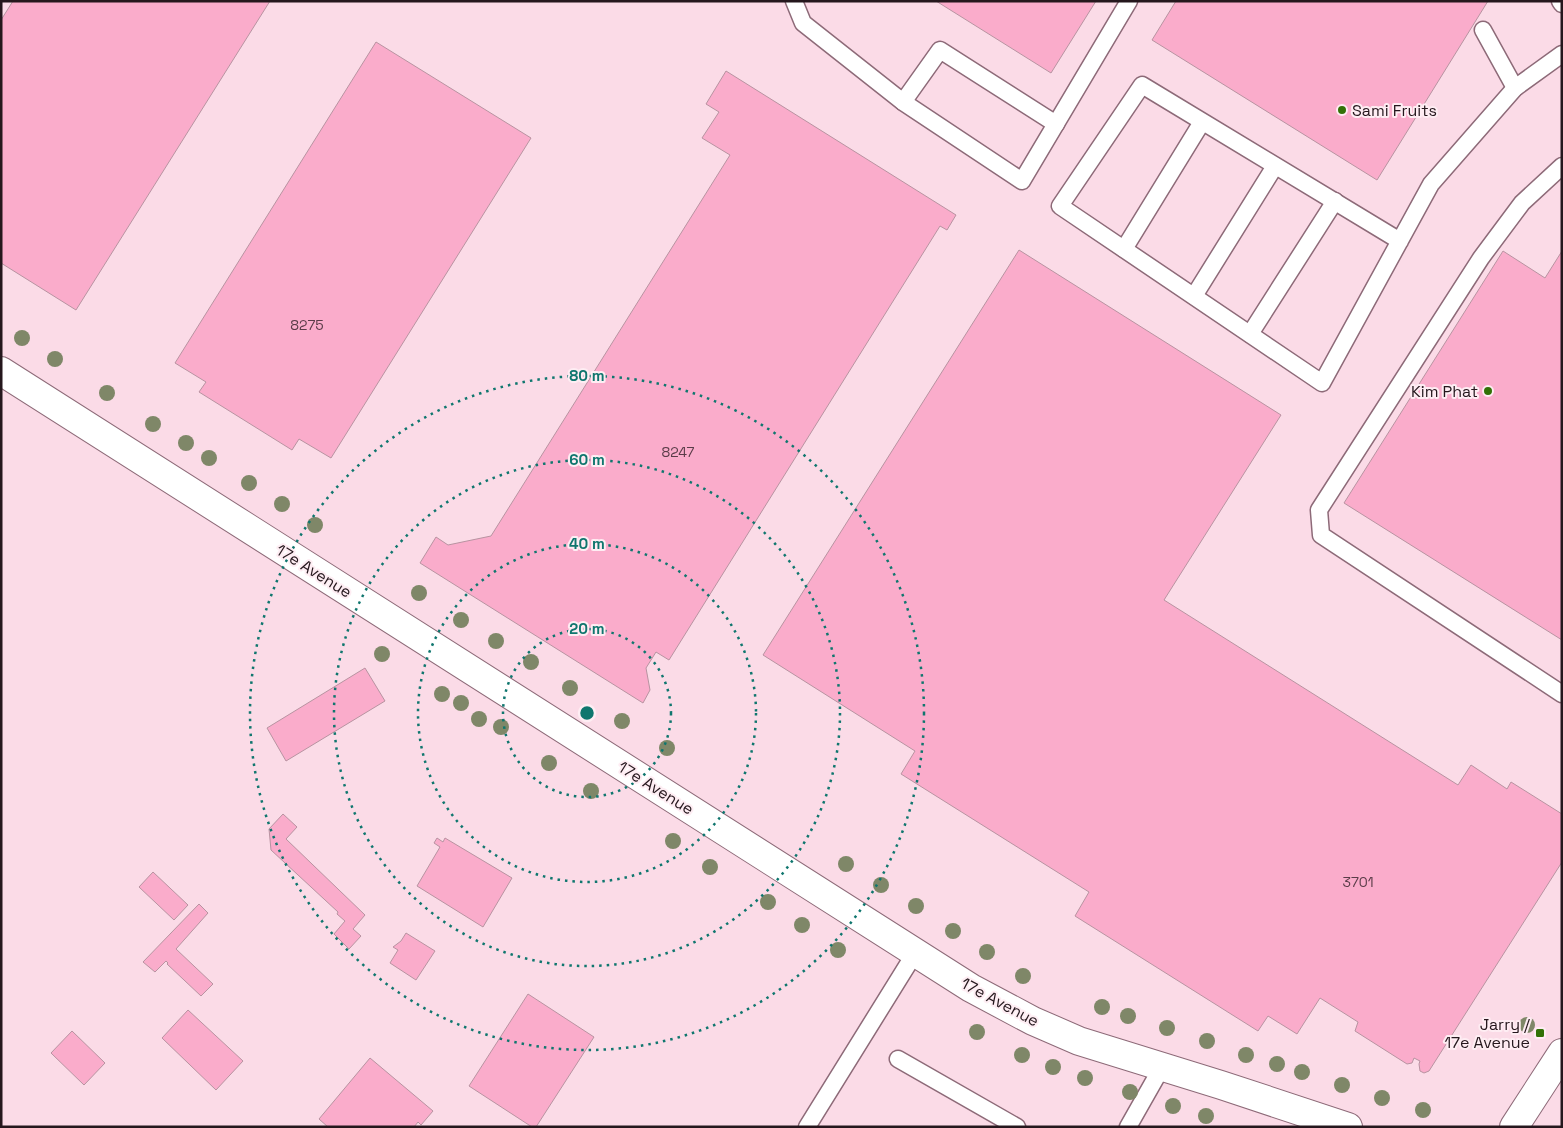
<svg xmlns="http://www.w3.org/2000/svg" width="1563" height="1128" font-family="'Space Grotesk',sans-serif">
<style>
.building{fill:#faaccb;stroke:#b893a1}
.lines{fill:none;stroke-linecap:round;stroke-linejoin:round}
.service-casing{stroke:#8d6a78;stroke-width:19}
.minor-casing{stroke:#8d6a78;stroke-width:30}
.tertiary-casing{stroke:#8d6a78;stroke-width:30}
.service{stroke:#fff;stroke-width:16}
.minor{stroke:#fff;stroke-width:28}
.tertiary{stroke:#fff;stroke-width:28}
.tree{fill:#7f8768}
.ring{fill:none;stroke:#0f766e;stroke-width:2.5;stroke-dasharray:2.5 5}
.poi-dot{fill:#327106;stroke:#feedf3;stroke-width:2}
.labels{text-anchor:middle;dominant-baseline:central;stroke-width:4;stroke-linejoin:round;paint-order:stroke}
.number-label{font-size:14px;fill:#5a3c48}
.poi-label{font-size:16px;fill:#25171d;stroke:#feedf3;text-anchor:end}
.street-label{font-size:16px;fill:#25171d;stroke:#feedf3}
.centre{fill:#0f766e;stroke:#feedf3;stroke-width:2.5}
.ring-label{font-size:15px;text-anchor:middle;font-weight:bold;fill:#0f766e;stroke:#feedf3;stroke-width:4;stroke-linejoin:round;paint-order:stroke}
</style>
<rect width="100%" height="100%" fill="#fbdbe7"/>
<g class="building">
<polygon points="13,1 270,1 76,310 1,263 1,20"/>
<polygon points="936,1 1096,1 1051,73"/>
<polygon points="1176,1 1488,1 1377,180 1152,40"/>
<polygon points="376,42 531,138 331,458 299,439 292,450 199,392 206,382 175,363"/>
<polygon points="726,71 956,215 947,230 940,226 669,660 656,652 646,668 650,690 643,703 420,563 436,537 448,545 491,536 730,155 702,138 719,112 706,104"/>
<polygon points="1019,250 1281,415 1164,600 1458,785 1471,765 1507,789 1511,782 1562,814 1562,862 1429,1071 1424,1073 1420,1071 1419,1064 1420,1061 1414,1058 1412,1063 1407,1064 1355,1031 1358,1022 1320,998 1297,1034 1268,1016 1258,1031 1075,916 1089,892 901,774 915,751 763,655"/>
<polygon points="1503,251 1545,278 1562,251 1562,640 1344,503"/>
<polygon points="365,668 385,701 286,761 267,728"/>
<polygon points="283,814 297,827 286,839 365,915 353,929 361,936 349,949 334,934 345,921 337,914 338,912 271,850 269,829"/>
<polygon points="437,838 443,842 445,838 512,878 483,927 417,886 440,847 434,843"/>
<polygon points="153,872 188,905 174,920 139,887"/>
<polygon points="199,904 208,913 176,949 213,984 201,996 167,964 168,963 166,961 155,972 143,962"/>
<polygon points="406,933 435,951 416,980 390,963 398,950 393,947 401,941"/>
<polygon points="528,994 594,1037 536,1127 532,1127 469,1086"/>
<polygon points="188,1010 243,1061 216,1090 162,1038"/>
<polygon points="72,1031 105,1063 84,1085 51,1053"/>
<polygon points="370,1058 433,1111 421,1125 418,1122 414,1127 328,1127 319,1119"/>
</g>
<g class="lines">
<g class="service-casing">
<g id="service">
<polyline points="794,1 803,23 903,102 1022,181 1129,1"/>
<polyline points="1560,1 1562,4"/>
<polyline points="1483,30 1515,88"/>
<polyline points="903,102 940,50 1056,124"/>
<polyline points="1562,166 1522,203 1481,258 1319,510 1321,535 1562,694"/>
<polyline points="1400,241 1142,85 1060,206 1322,383 1431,184 1515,88 1562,54"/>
<polyline points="1124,249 1202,122"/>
<polyline points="1194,296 1275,166"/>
<polyline points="1250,334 1335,201"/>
<polyline points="898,1059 1017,1127"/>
<polyline points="807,1127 915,953"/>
<polyline points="1128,1127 1162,1067"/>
</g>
</g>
<g class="minor-casing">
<polyline id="minor" points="1,371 971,988 1033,1021 1079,1041 1221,1085 1348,1127"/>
</g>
<g class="tertiary-casing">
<polyline id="tertiary" points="1514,1127 1562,1053"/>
</g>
<use href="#service" class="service"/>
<use href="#minor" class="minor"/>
<use href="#tertiary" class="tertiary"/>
</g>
<g class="tree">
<circle cx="22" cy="338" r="8"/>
<circle cx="55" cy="359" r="8"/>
<circle cx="107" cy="393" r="8"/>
<circle cx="153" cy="424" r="8"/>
<circle cx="186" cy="443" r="8"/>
<circle cx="209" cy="458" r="8"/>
<circle cx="249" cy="483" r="8"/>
<circle cx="282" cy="504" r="8"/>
<circle cx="315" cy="525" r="8"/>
<circle cx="419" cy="593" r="8"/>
<circle cx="461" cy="620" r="8"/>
<circle cx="496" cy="641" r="8"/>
<circle cx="382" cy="654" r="8"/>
<circle cx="531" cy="662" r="8"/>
<circle cx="570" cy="688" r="8"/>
<circle cx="442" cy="694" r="8"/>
<circle cx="461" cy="703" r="8"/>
<circle cx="479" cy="719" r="8"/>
<circle cx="622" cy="721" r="8"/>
<circle cx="501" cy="727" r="8"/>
<circle cx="667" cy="748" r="8"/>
<circle cx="549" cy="763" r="8"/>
<circle cx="591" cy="791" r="8"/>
<circle cx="673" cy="841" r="8"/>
<circle cx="846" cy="864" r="8"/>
<circle cx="710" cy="867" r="8"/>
<circle cx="881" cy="885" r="8"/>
<circle cx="768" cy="902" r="8"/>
<circle cx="916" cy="906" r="8"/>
<circle cx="802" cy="925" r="8"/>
<circle cx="953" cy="931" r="8"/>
<circle cx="838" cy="950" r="8"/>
<circle cx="987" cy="952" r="8"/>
<circle cx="1023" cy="976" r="8"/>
<circle cx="1102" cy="1007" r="8"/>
<circle cx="1128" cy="1016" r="8"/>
<circle cx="1527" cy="1025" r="8"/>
<circle cx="1167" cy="1028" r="8"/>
<circle cx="977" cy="1032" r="8"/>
<circle cx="1207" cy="1041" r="8"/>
<circle cx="1022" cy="1055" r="8"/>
<circle cx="1246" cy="1055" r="8"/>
<circle cx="1277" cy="1064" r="8"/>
<circle cx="1053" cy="1067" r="8"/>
<circle cx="1302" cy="1072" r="8"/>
<circle cx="1085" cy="1078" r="8"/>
<circle cx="1342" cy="1085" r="8"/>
<circle cx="1130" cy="1092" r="8"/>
<circle cx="1382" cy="1098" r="8"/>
<circle cx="1173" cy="1106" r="8"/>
<circle cx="1423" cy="1110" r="8"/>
<circle cx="1206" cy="1116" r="8"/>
</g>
<g class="ring">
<circle cx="587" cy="713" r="84"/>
<circle cx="587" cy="713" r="169"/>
<circle cx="587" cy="713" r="253"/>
<circle cx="587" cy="713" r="337"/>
</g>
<g class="poi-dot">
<circle cx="1342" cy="110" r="5"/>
<circle cx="1488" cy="391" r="5"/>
<rect x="1535" y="1028" width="10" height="10" rx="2.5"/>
</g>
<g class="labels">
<g class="number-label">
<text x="307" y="325">8275</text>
<text x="678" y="452">8247</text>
<text x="1358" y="882">3701</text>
</g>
<g class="poi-label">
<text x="1352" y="110" text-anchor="start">Sami Fruits</text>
<text x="1478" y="391">Kim Phat</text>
<text x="1530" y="1024">Jarry /<tspan x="1530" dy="18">17e Avenue</tspan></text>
</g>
<g class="street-label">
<text transform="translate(314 571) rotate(32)">17e Avenue</text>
<text transform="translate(656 788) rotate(32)">17e Avenue</text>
<text transform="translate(1000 1002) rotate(28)">17e Avenue</text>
</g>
</g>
<circle cx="587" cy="713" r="8" class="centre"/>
<g class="ring-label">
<text x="587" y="381">80 m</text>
<text x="587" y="465">60 m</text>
<text x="587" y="549">40 m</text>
<text x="587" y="634">20 m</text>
</g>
<rect width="1563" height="1128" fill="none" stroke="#25171d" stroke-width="5"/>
</svg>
